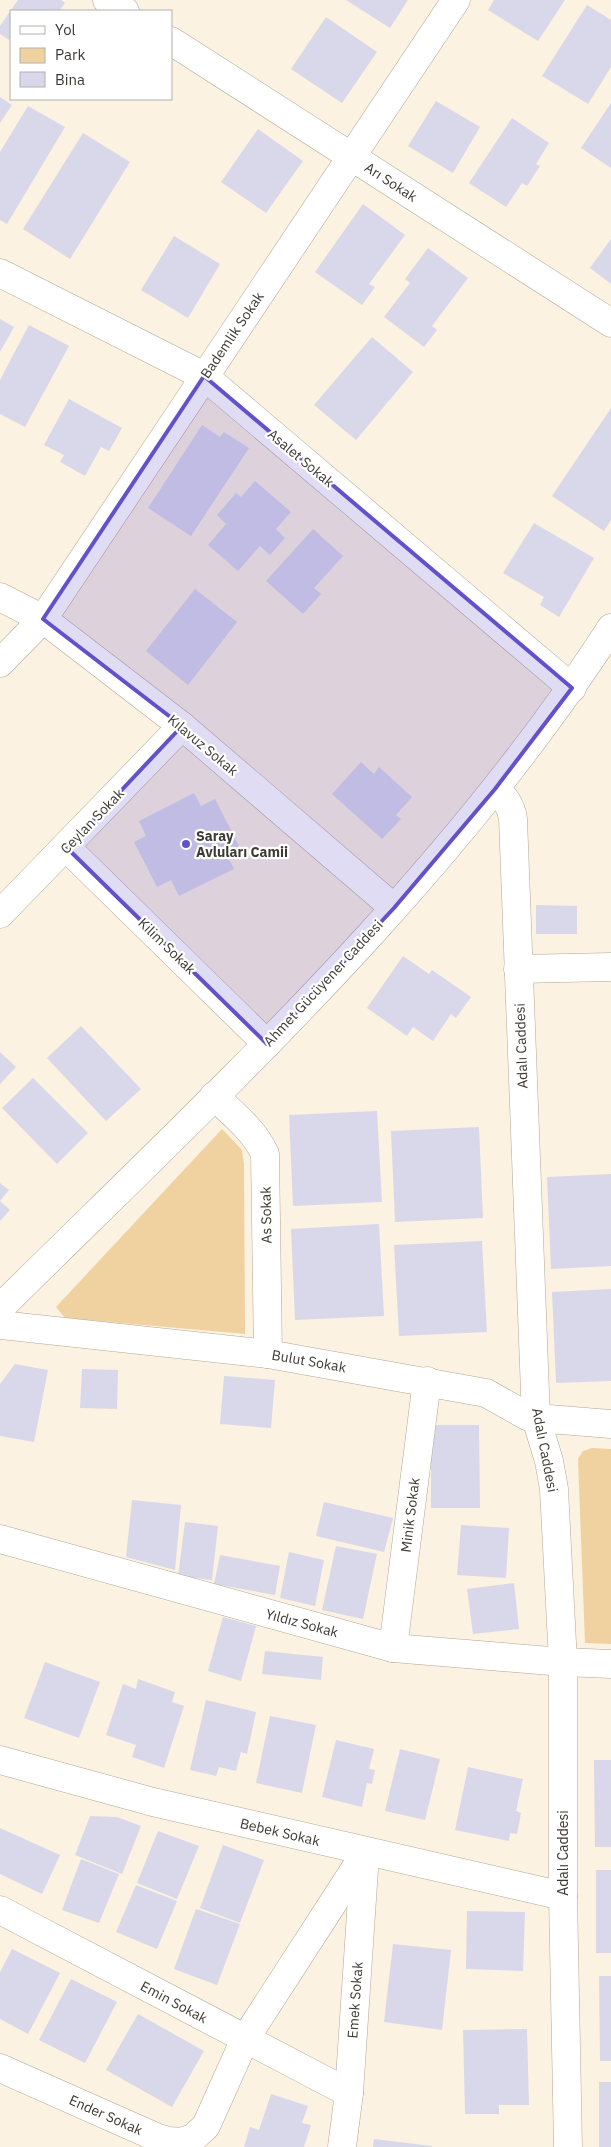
<svg xmlns="http://www.w3.org/2000/svg" width="611" height="2147" font-family="'IBM Plex Sans',sans-serif">
<style>
.green{fill:#f0d2a1}
.building{fill:#d8d8ea}
.lines{fill:none;stroke-linecap:round;stroke-linejoin:round}
.minor-casing{stroke:#b0a798;stroke-width:29}
.minor{stroke:#fff;stroke-width:28}
.marked{fill:#6251ca;fill-opacity:0.2;stroke:#6251ca;stroke-width:4;stroke-linejoin:round}
.poi-dot{fill:#6251ca;stroke:#fff;stroke-width:2}
.labels{text-anchor:middle;dominant-baseline:central;stroke-width:4.5;stroke-linejoin:round;paint-order:stroke}
.street-label{font-size:14px;fill:#3d3933;stroke:#fff}
.poi-label{font-size:14px;font-weight:bold;fill:#3d3933;stroke:#fff;text-anchor:start}
</style>
<rect width="100%" height="100%" fill="#fcf2e1"/>
<g class="green">
<polygon points="222,1129 242,1150 244,1164 245,1334 65,1318 56,1307"/>
<polygon points="592,1448 611,1449 611,1644 585,1643 578,1459 583,1451"/>
</g>
<g class="building">
<polygon points="18,0 61,0 65,3 59,11 11,11 11,41 0,34 0,26"/>
<polygon points="346,0 408,0 390,28"/>
<polygon points="494,0 565,0 538,41 488,10"/>
<polygon points="587,5 611,20 611,67 588,104 542,76"/>
<polygon points="326,17 377,52 342,103 291,69"/>
<polygon points="0,97 12,105 0,123"/>
<polygon points="436,101 480,127 453,173 408,146"/>
<polygon points="611,103 611,168 581,148"/>
<polygon points="28,106 65,127 7,224 0,220 0,152"/>
<polygon points="512,118 549,143 536,164 540,166 527,186 522,183 506,207 469,183"/>
<polygon points="258,129 303,161 266,213 221,182"/>
<polygon points="83,133 130,162 70,259 23,229"/>
<polygon points="363,204 405,235 369,284 375,287 362,305 315,272"/>
<polygon points="174,236 220,264 188,318 141,290"/>
<polygon points="611,239 611,284 590,268"/>
<polygon points="428,248 468,278 432,326 437,330 424,347 384,317 410,283 405,279"/>
<polygon points="0,319 14,327 0,352"/>
<polygon points="29,325 69,346 25,427 0,414 0,380"/>
<polygon points="372,337 413,372 356,440 314,405"/>
<polygon points="69,399 122,428 109,451 101,447 85,476 60,462 64,455 44,445"/>
<polygon points="611,408 611,520 604,531 552,496"/>
<polygon points="202,425 220,437 224,432 249,448 191,536 148,508"/>
<polygon points="255,481 291,512 276,529 285,538 270,555 260,546 238,571 208,545 226,524 217,515 236,493 241,497"/>
<polygon points="534,523 594,558 559,617 540,605 544,597 503,573"/>
<polygon points="313,529 343,556 314,588 321,594 303,614 266,581"/>
<polygon points="195,589 237,622 188,685 146,651"/>
<polygon points="361,762 374,774 379,767 412,797 396,815 401,819 382,839 332,794"/>
<polygon points="194,793 201,806 215,799 239,846 226,853 234,869 179,896 171,880 157,887 134,842 146,836 139,821"/>
<polygon points="536,905 577,906 577,934 536,934"/>
<polygon points="403,956 429,974 432,970 471,997 456,1018 451,1014 433,1041 413,1027 407,1036 367,1008"/>
<polygon points="81,1026 141,1089 106,1121 47,1058"/>
<polygon points="0,1052 16,1067 0,1084"/>
<polygon points="33,1078 88,1133 57,1164 2,1108"/>
<polygon points="377,1111 382,1202 293,1206 289,1115"/>
<polygon points="479,1127 483,1218 395,1222 391,1131"/>
<polygon points="611,1174 611,1266 551,1269 547,1177"/>
<polygon points="0,1183 9,1190 0,1201"/>
<polygon points="0,1201 10,1210 0,1221"/>
<polygon points="379,1224 384,1316 295,1320 291,1229"/>
<polygon points="482,1241 487,1332 399,1336 394,1245"/>
<polygon points="611,1289 611,1381 556,1383 552,1292"/>
<polygon points="15,1364 48,1370 34,1442 0,1436 0,1384"/>
<polygon points="82,1369 118,1370 117,1409 80,1408"/>
<polygon points="224,1376 275,1380 271,1428 220,1424"/>
<polygon points="431,1425 479,1425 480,1508 431,1508"/>
<polygon points="132,1500 181,1505 175,1570 126,1557"/>
<polygon points="324,1502 393,1518 384,1552 316,1536"/>
<polygon points="185,1522 218,1526 212,1580 178,1576"/>
<polygon points="461,1525 509,1528 506,1578 457,1575"/>
<polygon points="336,1546 377,1554 363,1619 322,1610"/>
<polygon points="289,1552 324,1560 315,1606 280,1598"/>
<polygon points="220,1555 280,1566 275,1595 214,1584"/>
<polygon points="514,1583 519,1629 473,1634 467,1589"/>
<polygon points="223,1617 256,1626 241,1681 208,1671"/>
<polygon points="265,1651 323,1657 321,1680 262,1674"/>
<polygon points="45,1662 100,1682 79,1738 24,1718"/>
<polygon points="138,1679 175,1692 172,1702 184,1706 164,1768 132,1757 136,1745 106,1735 123,1684 136,1689"/>
<polygon points="206,1700 256,1712 247,1754 241,1752 236,1771 219,1767 216,1776 190,1770"/>
<polygon points="270,1716 316,1725 302,1793 256,1783"/>
<polygon points="336,1740 374,1749 369,1769 375,1770 372,1784 367,1783 362,1807 322,1797"/>
<polygon points="400,1749 440,1759 425,1820 385,1811"/>
<polygon points="594,1760 611,1760 611,1847 595,1847"/>
<polygon points="468,1767 523,1779 516,1811 521,1813 517,1834 510,1833 509,1841 455,1830"/>
<polygon points="90,1816 117,1817 141,1826 122,1874 75,1855"/>
<polygon points="0,1828 60,1855 42,1894 0,1874"/>
<polygon points="158,1831 199,1846 177,1899 137,1883"/>
<polygon points="223,1845 264,1860 240,1923 200,1908"/>
<polygon points="81,1859 119,1874 99,1923 62,1910"/>
<rect x="596" y="1870" width="15" height="83"/>
<polygon points="136,1885 177,1901 157,1949 116,1932"/>
<polygon points="196,1909 240,1924 217,1985 174,1969"/>
<polygon points="467,1911 525,1912 523,1971 466,1969"/>
<polygon points="393,1944 451,1950 442,2030 384,2022"/>
<polygon points="12,1949 60,1973 28,2034 0,2019 0,1972"/>
<polygon points="599,1976 611,1976 611,2061 600,2061"/>
<polygon points="71,1979 117,2002 85,2063 39,2040"/>
<polygon points="138,2014 204,2051 172,2107 106,2070"/>
<polygon points="527,2029 529,2105 499,2105 499,2114 465,2114 463,2030"/>
<rect x="599" y="2082" width="12" height="65"/>
<polygon points="271,2094 308,2106 302,2123 311,2125 304,2147 244,2147 250,2127 259,2130"/>
<polygon points="374,2139 432,2146 432,2147 373,2147"/>
</g>
<g class="lines">
<g class="minor-casing">
<g id="minor">
<polyline points="107,0 125,11"/>
<polyline points="171,41 611,323"/>
<polyline points="0,273 204,376 572,688"/>
<polyline points="0,597 43,619 182,726 394,908"/>
<polyline points="0,663 43,619 456,0"/>
<path d="M495,789c10,9 16,16 18,30l23,599 13,43 5,28 9,173v234l5,251"/>
<polyline points="67,848 267,1044"/>
<polyline points="0,914 182,726"/>
<polyline points="518,969 611,967"/>
<path d="M214,1096c19,18 40,34 51,58l3,200"/>
<path d="M0,1308c216,-214 445,-423 611,-680"/>
<polyline points="0,1325 268,1354 486,1393 527,1416 536,1418 611,1424"/>
<polyline points="0,1539 393,1648 563,1662 611,1664"/>
<polyline points="393,1648 427,1381"/>
<polyline points="0,1760 153,1802 563,1896"/>
<polyline points="0,1910 349,2093"/>
<polyline points="0,2068 158,2138 169,2141 181,2142 193,2138 206,2126 245,2039 366,1852"/>
<polyline points="342,2147 349,2093 365,1854"/>
</g>
</g>
<use href="#minor" class="minor"/>
</g>
<path class="marked" d="M204,376l368,312 -77,101 -101,119 -127,136 -200,-196 115,-122 -139,-107z"/>
<circle class="poi-dot" cx="186" cy="844" r="5"/>
<g class="labels">
<g class="street-label">
<text transform="translate(391 182) rotate(33)">Arı Sokak</text>
<text transform="translate(232 335) rotate(-56)">Bademlik Sokak</text>
<text transform="translate(301 458) rotate(40)">Asalet Sokak</text>
<text transform="translate(203 745) rotate(40)">Kılavuz Sokak</text>
<text transform="translate(92 821) rotate(-46)">Ceylan Sokak</text>
<text transform="translate(167 946) rotate(44)">Kilim Sokak</text>
<text transform="translate(323 983) rotate(-47)">Ahmet Gücüyener Caddesi</text>
<text transform="translate(521 1046) rotate(-92)">Adalı Caddesi</text>
<text transform="translate(266 1215) rotate(-91)">As Sokak</text>
<text transform="translate(309 1361) rotate(10)">Bulut Sokak</text>
<text transform="translate(545 1450) rotate(79)">Adalı Caddesi</text>
<text transform="translate(410 1515) rotate(-83)">Minik Sokak</text>
<text transform="translate(302 1623) rotate(15)">Yıldız Sokak</text>
<text transform="translate(280 1832) rotate(13)">Bebek Sokak</text>
<text transform="translate(563 1853) rotate(-90)">Adalı Caddesi</text>
<text transform="translate(355 2000) rotate(-86)">Emek Sokak</text>
<text transform="translate(174 2002) rotate(28)">Emin Sokak</text>
<text transform="translate(106 2115) rotate(24)">Ender Sokak</text>
</g>
<g class="poi-label">
<text x="196" y="836">Saray<tspan x="196" dy="16">Avluları Camii</tspan></text>
</g>
</g>
<rect x="10" y="10" width="162" height="90" fill="#ffffff" stroke="#b1b0ad"/>
<rect x="20" y="26" width="25" height="8" fill="#ffffff" stroke="#b1b0ad"/>
<text x="55" y="35" font-size="15" fill="#3d3933">Yol</text>
<rect x="20" y="48" width="25" height="15" fill="#f0d2a1" stroke="#b1b0ad"/>
<text x="55" y="60" font-size="15" fill="#3d3933">Park</text>
<rect x="20" y="72" width="25" height="15" fill="#d8d8ea" stroke="#b1b0ad"/>
<text x="55" y="85" font-size="15" fill="#3d3933">Bina</text>
</svg>
